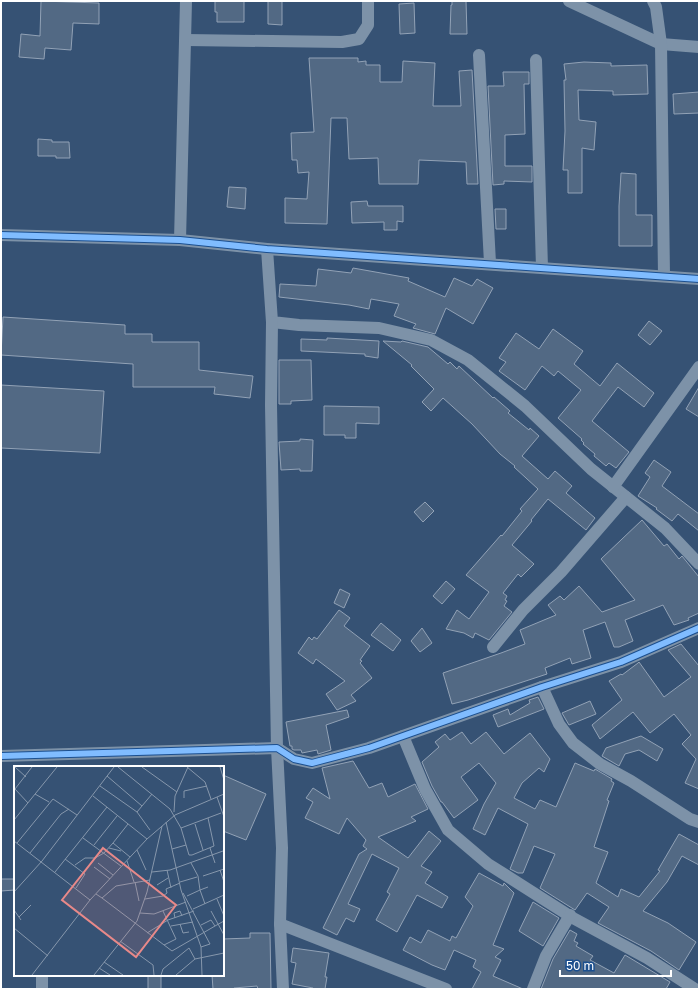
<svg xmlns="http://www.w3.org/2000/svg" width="700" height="990" font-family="'Golos Text',sans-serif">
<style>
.building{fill:#526984;stroke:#92a2b6}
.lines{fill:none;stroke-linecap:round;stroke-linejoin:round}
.minor{stroke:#7d92a8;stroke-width:12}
.cycleway-casing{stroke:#1b4f8f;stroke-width:8}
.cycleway{stroke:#80bcff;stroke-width:6}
.inset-road{fill:none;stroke:#8697ac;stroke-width:1}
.view{fill:#e88989;fill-opacity:0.15;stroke:#e88989;stroke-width:2}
.inset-edge{fill:none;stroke:#fff;stroke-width:2}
</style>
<rect width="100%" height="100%" fill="#365274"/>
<g class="building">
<polygon points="41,1 99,3 99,24 73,23 71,50 45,48 44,59 19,57 21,34 40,36"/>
<polygon points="215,1 244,1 244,22 217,22 217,12 215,12"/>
<polygon points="268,1 282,1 282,25 268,24"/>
<polygon points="452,1 466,1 467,34 450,34 451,5 452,5"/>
<polygon points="414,3 415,33 400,34 399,4"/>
<polygon points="309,58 358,58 358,62 366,61 366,65 380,65 380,82 402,82 403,61 435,63 433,106 461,106 459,71 472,70 478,184 467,184 466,162 419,160 418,184 379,184 378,158 349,159 347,118 331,118 327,224 285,223 285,198 307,199 309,172 298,173 297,160 292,160 291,133 314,132"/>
<polygon points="584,62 611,63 611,66 647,65 648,94 613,95 613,91 578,90 579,120 596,122 594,150 582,148 582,193 568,193 568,170 563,170 565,131 564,80 566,80 564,64"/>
<polygon points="503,72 529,72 529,84 524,84 525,134 505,135 505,166 532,166 532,182 504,181 504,184 493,185 488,86 504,86"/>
<polygon points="699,92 699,113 674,114 673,94"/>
<polygon points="38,139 52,140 52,142 69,142 70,158 56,158 56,156 38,156"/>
<polygon points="621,173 636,174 636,215 652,215 652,246 619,246 619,206"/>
<polygon points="229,187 246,188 245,209 227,207"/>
<polygon points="367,201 368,206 403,206 403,222 397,221 397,230 384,230 384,222 352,223 351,202"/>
<polygon points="495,209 506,209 506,229 496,229"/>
<polygon points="353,268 409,278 408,281 445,297 454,278 472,286 477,279 493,288 473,324 446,308 435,334 413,328 416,324 394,316 399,304 371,299 369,309 349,305 279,297 280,284 316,286 318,269 351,273"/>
<polygon points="3,317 125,325 125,334 152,334 152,342 199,342 199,370 253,376 250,398 214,394 215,387 133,387 133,364 1,355"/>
<polygon points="649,321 662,331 650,345 638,335"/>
<polygon points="553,329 583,351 574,364 600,386 617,363 654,393 644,407 618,387 592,421 629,452 616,468 609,463 606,466 594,456 595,454 583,444 584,443 581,440 582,439 558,418 581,390 558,371 554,376 542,366 525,390 499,371 506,362 499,358 516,333 539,349"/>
<polygon points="327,338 379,341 378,358 365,356 365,354 301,351 301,339 327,340"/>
<polygon points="383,341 401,342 402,341 428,347 448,364 450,362 457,369 459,366 493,398 494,397 510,411 508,413 529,430 530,428 539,436 522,456 548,479 555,471 572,486 566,493 595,518 586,530 548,499 531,520 532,521 512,545 534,564 521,577 518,574 503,593 507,596 505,600 507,601 504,606 512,612 489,640 475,633 473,638 464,633 446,629 457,610 469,619 489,592 466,575 501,535 502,536 522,511 520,509 538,489 514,467 515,466 500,454 472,424 443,398 431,411 422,402 434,389 411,366 412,365"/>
<polygon points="279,360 311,360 312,400 291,401 291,404 279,404"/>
<polygon points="1,385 104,391 100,453 1,448"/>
<polygon points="699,387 699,417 686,409"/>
<polygon points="324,406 379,407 379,424 356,423 356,438 345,438 345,435 324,435"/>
<polygon points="300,439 313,440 312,471 300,471 300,469 281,470 279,442 300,441"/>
<polygon points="654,460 671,472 662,486 699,514 699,531 678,514 672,521 656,509 657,508 638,496 650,477 645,473"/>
<polygon points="425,502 434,511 423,522 414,512"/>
<polygon points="642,520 664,546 667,544 679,559 682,556 699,577 699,613 688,618 689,620 674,625 663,605 625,620 633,641 619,647 614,647 605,622 583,630 591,658 572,664 570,658 545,668 547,674 468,700 452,704 443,673 501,653 525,644 520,630 556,615 548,605 560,596 564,600 579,586 602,612 635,600 601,559"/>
<polygon points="446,581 455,589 442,604 433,596"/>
<polygon points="340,589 350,594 344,608 334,603"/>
<polygon points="339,610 350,618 344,626 370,646 360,660 362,661 360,663 372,678 351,695 356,701 337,710 326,694 345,681 316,659 313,664 298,653 309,637 312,640 314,637 317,639"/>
<polygon points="381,623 401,640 393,651 371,635"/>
<polygon points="422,628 432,643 420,652 411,641"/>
<polygon points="681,644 699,666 699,789 685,783 696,759 682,744 691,735 674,714 650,733 633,712 600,739 592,725 622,700 609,681 621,674 622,675 638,663 639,662 664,697 691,677 668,650"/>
<polygon points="538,697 544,709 498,727 493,715 508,709 510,715 530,703 529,700"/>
<polygon points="590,701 596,714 569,725 562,713"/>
<polygon points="347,710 349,717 326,725 331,750 318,754 317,750 302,753 301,750 294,750 292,749 292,746 290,746 286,722"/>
<polygon points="462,732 471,744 486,732 504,754 530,733 550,759 544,772 539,768 522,783 514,798 535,809 540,800 556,807 575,763 594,771 595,769 612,779 611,781 614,783 607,800 609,801 594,847 608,852 596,883 618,897 621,889 639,897 660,871 658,870 679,834 699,845 699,865 682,856 667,882 643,911 668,923 696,942 679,970 651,951 598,923 609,907 587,893 575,910 540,888 555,854 534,846 523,873 518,873 510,869 528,824 498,808 485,835 473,829 484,804 496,783 479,763 461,777 478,800 454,818 442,802 441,802 432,786 422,762 439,747 435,742 445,734 450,740"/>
<polygon points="641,736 663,749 657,761 639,750 625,754 619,766 602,756 606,748"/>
<polygon points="353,761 369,788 382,783 388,797 415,784 428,809 411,817 416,821 378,837 408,858 429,831 441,841 421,866 432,872 425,883 448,897 442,908 417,895 397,932 376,920 390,894 387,892 399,868 372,854 348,904 360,909 354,922 346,918 337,935 323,928 359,854 367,849 363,846 366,840 347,818 339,834 305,818 313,802 306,798 313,788 330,799 322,768"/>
<polygon points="223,775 266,794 246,840 223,831"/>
<polygon points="479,873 503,886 504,883 514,893 493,945 504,949 495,957 501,960 493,976 523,989 472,989 481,972 473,967 476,960 454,950 445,970 432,965 403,950 410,937 421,943 428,930 450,941 452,936 456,938 473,906 465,897"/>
<polygon points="1,879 15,879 15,890 1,891"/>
<polygon points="533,902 559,918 543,946 519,931"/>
<polygon points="570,930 577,934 574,941 578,943 576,946 593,956 590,960 614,973 625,955 670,982 666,989 541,989 553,959"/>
<polygon points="250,933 270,933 271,989 258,989 257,986 234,988 234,989 213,989 212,975 223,975 223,939 250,938"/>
<polygon points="293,948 329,953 325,977 327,977 325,989 312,989 313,988 292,984 296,963 291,962"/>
<rect x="148" y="975" width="13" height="14"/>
</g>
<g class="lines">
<g class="minor">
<polyline points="569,1 661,44 699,47"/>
<polyline points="653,1 656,7 661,44 664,276"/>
<polyline points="186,40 342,42 359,39 368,25 368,1"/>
<polyline points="479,55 490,263"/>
<polyline points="536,60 542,268"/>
<polyline points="1,235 180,240 267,249 699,279"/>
<polyline points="180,240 186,1"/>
<polyline points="267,249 272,322 299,325 379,328 431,340 468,360 525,406 591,469 665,528 699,564"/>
<polyline points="272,322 271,405 277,748 282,848 280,924 283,989"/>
<polyline points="613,487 699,367"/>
<polyline points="493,647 523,610 561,572 626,497"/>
<polyline points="542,687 559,724 573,743 600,764 631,781 690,819 699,822"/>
<polyline points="403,736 425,789 448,830 488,864 573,918 647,958 695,989"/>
<polyline points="1,756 277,748 294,759 312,763 369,748 542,687 621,662 699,628"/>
<polyline points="280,924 446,989"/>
<polyline points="42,975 42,989"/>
<polyline points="533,989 546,956 570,915"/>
</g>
<g class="cycleway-casing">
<g id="cycleway">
<polyline points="1,235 180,240 267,249 699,279"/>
<polyline points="1,756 277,748 294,759 312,763 369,748 542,687 621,662 699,628"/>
</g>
</g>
<use href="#cycleway" class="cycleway"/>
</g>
<g transform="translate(14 766)">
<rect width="210" height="210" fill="#365274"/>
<path class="inset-road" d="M1,1l11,10M104,1l52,42 11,19 40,-15M128,1l35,25M173,1l18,15 6,17M206,1l4,13M93,10l35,30 10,-12M86,20l37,26M21,28l14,8M79,30l54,43M203,31l7,20M170,32v-7l23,-5M14,37l-13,-14 17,-22M128,40l-5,6 13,18M160,46l1,-16 13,-29M0,54l43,-53M152,56l15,68 20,57 1,28M181,58l8,26M167,62l8,27h3l22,-9 -6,-28M69,72l38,28M0,75l76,59M3,77l36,-44 24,16M99,77l15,-19M80,79l23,-29M95,82l12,3M196,82l5,15M158,83l14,-4M123,84l9,20M16,87l31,-39 8,-5M51,93l20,15 -9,14M113,95l7,21M84,97l15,12M61,99l10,-7h10l9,-5 9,-10 17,14M80,101l16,12M153,104l4,18M206,104l4,12M41,106l52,-65M138,106l18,-2 53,-19M189,110l21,-7M121,116l4,19M166,116l17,-5M143,119l11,-7M0,126l28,-31 72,-94M169,127l27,51 -9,3M82,128l6,4 14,-12 34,-6M173,130l13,-6 -2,-14 -7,-13M88,132l70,53 43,-25M131,133l18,-3 4,-3 -1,-4 14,-6M203,133l7,17M191,138l-5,-14 8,-3M179,143l31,-14M0,144l7,10M149,145l13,28 -12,6M197,145l13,24M126,147l14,1 32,-12M5,151l12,-12M161,152l-1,-5 6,-2 2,5M166,158l3,9 6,-1M187,159l10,-5 4,6 9,-5M157,160l22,-4M0,162l34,28M133,167l21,-13 26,-9M106,175l33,24 1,10M90,196l19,13M85,202l11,7M18,209l58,-75 57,-61 28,-24 49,-21M80,209l43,-54 10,-29 15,-66M147,209l2,-6 26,-21 6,11M162,209l19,-16 29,-6"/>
<path class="view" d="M89,82l73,57 -40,52 -74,-57z"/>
<rect width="210" height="210" class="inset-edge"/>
</g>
<rect width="700" height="990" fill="none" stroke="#ffffff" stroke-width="4"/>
<path d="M560 970v6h111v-6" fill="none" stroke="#ffffff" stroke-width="2"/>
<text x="566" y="970" font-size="12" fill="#ffffff" stroke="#1b4f8f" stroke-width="3" paint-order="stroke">50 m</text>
</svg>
